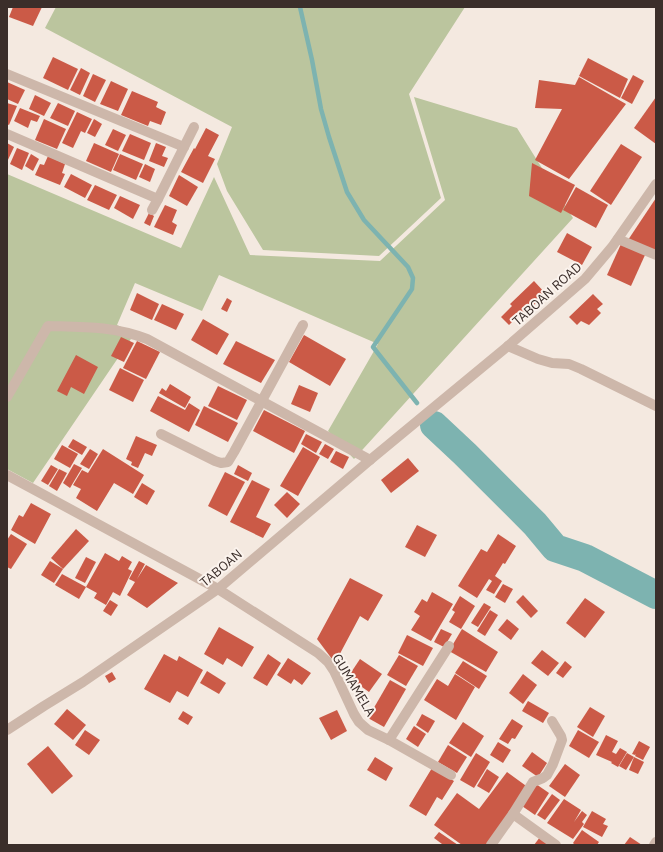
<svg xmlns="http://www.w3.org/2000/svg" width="663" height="852" font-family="'IBM Plex Sans',sans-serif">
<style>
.green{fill:#bbc59e}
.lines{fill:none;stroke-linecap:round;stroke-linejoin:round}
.stream{stroke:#7db3b0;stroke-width:4.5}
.river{stroke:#7db3b0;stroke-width:28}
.building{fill:#cb5a47}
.minor{stroke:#cdb7aa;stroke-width:10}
.labels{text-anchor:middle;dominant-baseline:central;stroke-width:4;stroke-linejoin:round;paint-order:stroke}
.street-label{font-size:13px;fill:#3b2e2a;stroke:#fbf3ed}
</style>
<rect width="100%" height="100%" fill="#f4e9e0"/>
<g class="green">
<polygon points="56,7 465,7 409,94 441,198 379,256 263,250 227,191 217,164 232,127 45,28"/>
<polygon points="414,97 517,128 573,218 354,459 328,431 378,344 219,275 202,311 135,283 117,325 135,333 33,483 7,469 7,174 181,248 214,177 250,255 380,261 445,200"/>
</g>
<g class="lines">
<polyline class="stream" points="300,7 312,60 321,109 329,137 347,192 364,220 408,267 413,278 412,289 373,347 417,403"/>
<polyline class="river" points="434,425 465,454 535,524 555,548 585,558 656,595"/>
</g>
<g class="building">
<polygon points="13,7 42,7 33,26 9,17"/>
<polygon points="53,57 78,69 68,90 43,78"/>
<polygon points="588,58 628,79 620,98 579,76"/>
<polygon points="81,68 90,73 80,95 70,90"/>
<polygon points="93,74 106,80 95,102 83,96"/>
<polygon points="633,75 644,81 632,104 621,98"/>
<polygon points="579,77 626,104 569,179 535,160 562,109 535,108 539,80 575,85"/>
<polygon points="111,81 128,89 118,111 100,104"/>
<polygon points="7,82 25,90 18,104 7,99"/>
<polygon points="132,91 158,102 156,107 166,112 161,125 150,121 148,126 121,115"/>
<polygon points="35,95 51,103 44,116 29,109"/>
<polygon points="656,97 656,144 634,128"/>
<polygon points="7,103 17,106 9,125 7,124"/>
<polygon points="58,103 75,111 68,126 50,118"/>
<polygon points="20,108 40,116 37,122 31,120 28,128 14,121"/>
<polygon points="77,112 92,119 85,133 81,131 73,148 62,143"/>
<polygon points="44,119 66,129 57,149 35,140"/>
<polygon points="94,119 102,124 95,137 87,133"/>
<polygon points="206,128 219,135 208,156 215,159 203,183 181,172 194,148 195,149"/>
<polygon points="113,129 126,135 118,151 105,145"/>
<polygon points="130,134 151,143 144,160 122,151"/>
<polygon points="7,143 14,147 7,162"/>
<polygon points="94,143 119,154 111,172 86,161"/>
<polygon points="156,143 166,147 162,156 168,158 164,167 149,161"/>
<polygon points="621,144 642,157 611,205 590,191"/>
<polygon points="17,148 29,153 22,170 10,164"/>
<polygon points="31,154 39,159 33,171 25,166"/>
<polygon points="120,154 143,164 136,180 113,170"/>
<polygon points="48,156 65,164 62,173 65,174 60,185 35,175 40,164 44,165"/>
<polygon points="532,163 575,185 561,213 529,196"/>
<polygon points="145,164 155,169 150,182 139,177"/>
<polygon points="71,174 92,185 85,198 64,187"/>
<polygon points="179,175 198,187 187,206 169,196"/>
<polygon points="95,185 117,195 109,210 87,200"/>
<polygon points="576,187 608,205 596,228 563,210"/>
<polygon points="120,196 140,205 133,219 114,208"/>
<polygon points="656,198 656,251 628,240"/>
<polygon points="165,205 177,210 172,222 177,225 173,235 154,227"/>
<polygon points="149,213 154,216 150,226 144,223"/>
<polygon points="567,233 592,247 582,265 557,252"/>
<polygon points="621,244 645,255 631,286 607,275"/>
<polygon points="534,281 546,294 522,316 520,314 509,325 501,317 512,306 510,304"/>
<polygon points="137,293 159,304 152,320 130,310"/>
<polygon points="593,294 603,304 597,309 601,313 589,325 581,321 577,325 569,317"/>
<polygon points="227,298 232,301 227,312 221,309"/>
<polygon points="162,304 184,314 176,330 154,320"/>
<polygon points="203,319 229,334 217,355 191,340"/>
<polygon points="304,335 346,359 330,386 289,362"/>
<polygon points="121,337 134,343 124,362 111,356"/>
<polygon points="137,341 160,352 146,379 123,368"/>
<polygon points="236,341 275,360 261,383 223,364"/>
<polygon points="76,355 98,367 84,394 71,387 67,396 57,391"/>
<polygon points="120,368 144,380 133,402 109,390"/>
<polygon points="170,384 191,397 185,408 159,393 162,388 166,391"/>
<polygon points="299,385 318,393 310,412 291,404"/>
<polygon points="218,386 247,400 237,420 208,406"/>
<polygon points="158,396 185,410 189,403 200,410 189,432 150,411"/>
<polygon points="204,406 238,423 228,442 195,425"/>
<polygon points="264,410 305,431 294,453 253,431"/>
<polygon points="306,434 322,442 316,453 301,444"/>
<polygon points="136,436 157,445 152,456 145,453 138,468 131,465 132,462 126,459"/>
<polygon points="73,439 87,447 82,455 68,447"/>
<polygon points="325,444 334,449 328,459 319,454"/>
<polygon points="62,445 78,454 70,468 54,459"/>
<polygon points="303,447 320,457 298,496 280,486"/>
<polygon points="90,449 98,454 89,469 80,464"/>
<polygon points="103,449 144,475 133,494 114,483 97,511 76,498 81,489 73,485 82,470 88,473"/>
<polygon points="336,451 349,457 343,469 330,462"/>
<polygon points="408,458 419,471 391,493 381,480"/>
<polygon points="74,464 82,468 70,488 63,483"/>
<polygon points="51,465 58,469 48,485 41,481"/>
<polygon points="238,465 252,473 248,481 234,474"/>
<polygon points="59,469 67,473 57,491 49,486"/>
<polygon points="225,472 245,482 227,516 208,506"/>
<polygon points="252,480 270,489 256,517 271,524 263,538 230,522"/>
<polygon points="142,483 155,491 147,505 134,497"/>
<polygon points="287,492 300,504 287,518 274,505"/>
<polygon points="31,503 51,514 35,544 11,530 19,515 23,517"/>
<polygon points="417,525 437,535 425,557 405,547"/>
<polygon points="76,529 89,541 63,569 51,558"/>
<polygon points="11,534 27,544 11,569 7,567 7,540"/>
<polygon points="498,534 516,546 505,564 503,563 495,576 502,581 494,594 486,590 492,581 489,579 477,598 458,586 481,549 487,552"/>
<polygon points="105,553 119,561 122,556 132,562 128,569 132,571 120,596 113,592 106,605 94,598 97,593 86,587"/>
<polygon points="86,557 96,562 85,583 75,578"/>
<polygon points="50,561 63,569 54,583 41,575"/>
<polygon points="139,561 145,564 137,579 146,565 178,583 147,608 127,595 135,582 129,579"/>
<polygon points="62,574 86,587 79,599 55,585"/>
<polygon points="350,578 383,595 368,621 360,616 335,663 317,639"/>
<polygon points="503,584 513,589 505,603 495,597"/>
<polygon points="432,592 453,604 431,641 411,630 420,616 414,612 422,599 427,602"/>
<polygon points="523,595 538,611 531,618 516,602"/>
<polygon points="460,596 475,606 461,629 449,622 455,612 452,610"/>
<polygon points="585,598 605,612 585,638 566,623"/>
<polygon points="110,600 118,605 111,616 103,611"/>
<polygon points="484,603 491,607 478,627 471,623"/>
<polygon points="490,610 498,615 485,636 477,631"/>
<polygon points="507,619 519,629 511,640 498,630"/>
<polygon points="219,627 254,647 242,667 227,658 223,665 204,654"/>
<polygon points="441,629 452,634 444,647 434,642"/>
<polygon points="462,629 498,652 486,672 449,651"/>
<polygon points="407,635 433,648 423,666 398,653"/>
<polygon points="542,650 559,663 548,676 531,663"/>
<polygon points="164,654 177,661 179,656 203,670 188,697 177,691 170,703 144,689"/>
<polygon points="268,654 281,663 267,686 253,678"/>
<polygon points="399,655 418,666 406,686 387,675"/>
<polygon points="288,658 311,673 302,685 294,679 291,684 277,675"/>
<polygon points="360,659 382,674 369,692 348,677"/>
<polygon points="463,661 487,676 479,689 455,673"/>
<polygon points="565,661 572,667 563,678 556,673"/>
<polygon points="207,671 226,683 219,694 200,683"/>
<polygon points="112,672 116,679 109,683 105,676"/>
<polygon points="455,674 475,687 456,720 424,700 437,679 448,686"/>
<polygon points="523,674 537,685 523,704 509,693"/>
<polygon points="390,680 406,689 384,727 368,718"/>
<polygon points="528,701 549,713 543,723 522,711"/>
<polygon points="590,707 605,716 593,737 577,727"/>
<polygon points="67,709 86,725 73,740 54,724"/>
<polygon points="337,710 347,731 331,740 319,718"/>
<polygon points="183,711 193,717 188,725 178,719"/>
<polygon points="422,714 435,721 428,733 416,725"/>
<polygon points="512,719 523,726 515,739 512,738 508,744 499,739"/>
<polygon points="463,722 484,736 471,757 449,743"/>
<polygon points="414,726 426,734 418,747 406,739"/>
<polygon points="85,730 100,740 89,755 75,745"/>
<polygon points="578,730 599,742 589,758 569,746"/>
<polygon points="606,735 618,741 612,752 616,754 612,760 620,748 627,752 618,767 611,763 612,762 596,755"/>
<polygon points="639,741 650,747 643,760 635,756 636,754 635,755 632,754"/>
<polygon points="498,742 511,750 503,763 490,755"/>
<polygon points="448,745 467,757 457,773 438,762"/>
<polygon points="48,746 73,776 52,794 27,764"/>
<polygon points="532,752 547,763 538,777 522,766"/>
<polygon points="476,753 490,762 474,788 460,780"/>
<polygon points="627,753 634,757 626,770 619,766"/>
<polygon points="375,757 393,768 386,781 367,770"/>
<polygon points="634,757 644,762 638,774 629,770"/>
<polygon points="565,764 580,775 565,797 549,786"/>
<polygon points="432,768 454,781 442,800 437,797 426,816 409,806"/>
<polygon points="487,769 499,777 489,793 477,786"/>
<polygon points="507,772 529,788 488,845 462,845 434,825 457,793 479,809"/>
<polygon points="536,784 549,793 535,815 522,806"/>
<polygon points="552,794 560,800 545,820 537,815"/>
<polygon points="564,799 581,810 574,822 582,811 587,815 582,822 584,824 573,839 547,823"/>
<polygon points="592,811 606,819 603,824 608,826 602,837 583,827"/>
<polygon points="582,830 599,842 597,845 575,845 573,843"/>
<polygon points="439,832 458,845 441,845 442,844 434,838"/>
<polygon points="540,837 548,843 547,845 534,845"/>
<polygon points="630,837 642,845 624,845"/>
</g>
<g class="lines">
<g class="minor">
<polyline points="7,74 184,147 158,199 7,134"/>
<polyline points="184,147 194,127"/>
<polyline points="152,210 158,199"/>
<polyline points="618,239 656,255"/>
<polyline points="508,346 538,359 552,363 569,364 581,369 656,406"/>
<path d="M7,397l41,-71c36,1 64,0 99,13l223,121"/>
<polyline points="161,434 215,461 221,463 228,462 234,452 303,325"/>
<polyline points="7,475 218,589 318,653 328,662 334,671 354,714 359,722 368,730 389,740 451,775"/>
<polyline points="7,730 44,706 83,682 218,589 370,460 508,346 585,279 612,247 656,184"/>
<polyline points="389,740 449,646"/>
<polyline points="513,814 556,845"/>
<polyline points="491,845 513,814 533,782 543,778 547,775 553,764 562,740 561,736 552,721"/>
<polyline points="654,845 656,842"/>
</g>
</g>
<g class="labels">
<g class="street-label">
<text transform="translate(547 294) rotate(-42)">TABOAN ROAD</text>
<text transform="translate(221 568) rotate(-40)">TABOAN</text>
<text transform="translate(354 685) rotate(59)">GUMAMELA</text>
</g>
</g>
<rect width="663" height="852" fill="none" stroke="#3b2e2a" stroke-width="16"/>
</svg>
